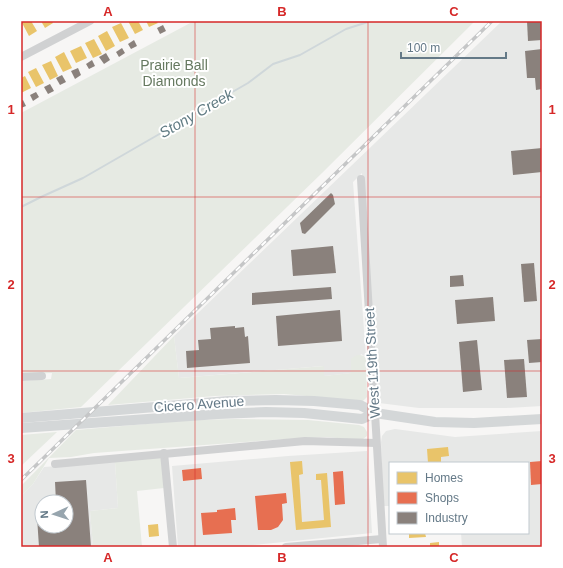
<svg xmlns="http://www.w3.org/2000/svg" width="563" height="568" font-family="Arial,sans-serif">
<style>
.built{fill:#e7e8e7;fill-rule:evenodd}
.green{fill:#e6eae3}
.homes{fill:#e9c46a}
.shops{fill:#e76f51}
.industry{fill:#8a817c}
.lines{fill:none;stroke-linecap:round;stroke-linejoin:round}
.stream{stroke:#cfd7da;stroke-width:2}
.minor{stroke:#d0d1d2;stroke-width:8}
.major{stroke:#d4d7d8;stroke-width:10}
.rail-casing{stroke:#c5c6c7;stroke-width:3.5}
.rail{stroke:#fff;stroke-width:2;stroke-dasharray:6;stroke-linecap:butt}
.grid{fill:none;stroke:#d62828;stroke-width:1;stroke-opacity:0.55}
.labels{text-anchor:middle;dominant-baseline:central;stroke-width:4;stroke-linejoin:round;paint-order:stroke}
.park-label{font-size:14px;fill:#667960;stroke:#fff}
.street-label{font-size:14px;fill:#647987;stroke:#fff}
.water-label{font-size:15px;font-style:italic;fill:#607b83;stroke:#fff}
.neatline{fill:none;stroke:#d62828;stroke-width:1.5}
.grid-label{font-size:13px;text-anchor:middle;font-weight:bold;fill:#d62828}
</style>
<rect width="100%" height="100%" fill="#f7f6f5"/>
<g class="built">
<polygon points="502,21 542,21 542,406 506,408 419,408 379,403 362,173 353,182 366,357 361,354 352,373 324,376 323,366 179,378 174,336"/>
<polygon points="395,429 455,437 542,431 542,547 462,547 461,533 528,533 528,463 390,463 390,506 383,506 381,442 382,436 386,431"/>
<polygon points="367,451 372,533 234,547 178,547 172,466 288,456"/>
<path d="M115,462l3,46 -28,3 3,36h-72v-51l12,-12 11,-17zM42,502h24v24h-24z"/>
</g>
<g class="green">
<polygon points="194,21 475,21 322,173 81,407 21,413 21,381 51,379 52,373 21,374 21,113"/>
<path d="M174,336l5,42 145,-12v10l27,-3v-14c5,-5 9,-5 15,-2l1,40 -4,4 -79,-7 -69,2 -107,9z"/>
<polygon points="235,419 308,420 359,425 364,427 367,432 367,436 363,439 357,440 327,437 286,439 94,453 71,457 49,458 33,484 21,496 21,486 76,430 192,420"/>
<polygon points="57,432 21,466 21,435"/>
<polygon points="161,457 164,488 137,491 142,547 93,547 90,511 118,508 115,462"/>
</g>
<g class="homes">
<polygon points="21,21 31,21 37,31 29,36"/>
<polygon points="41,21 52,21 53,23 45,28"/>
<polygon points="128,21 138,21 143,30 135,34"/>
<polygon points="146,21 156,21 158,23 149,27"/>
<polygon points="121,23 129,38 120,42 112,27"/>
<polygon points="107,31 115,46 106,51 98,36"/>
<polygon points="94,39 102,54 93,58 85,43"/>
<polygon points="81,46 87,58 76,63 70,51"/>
<polygon points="64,52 72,68 63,72 55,57"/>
<polygon points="51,61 58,76 50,80 42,65"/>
<polygon points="36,68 44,83 36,87 28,72"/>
<polygon points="25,76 31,88 21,93 21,78"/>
<polygon points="448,447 449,456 441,457 441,463 428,463 427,449"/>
<polygon points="302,461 303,474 299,475 302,522 324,520 321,480 316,480 316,474 327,473 331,527 296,530 290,462"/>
<polygon points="158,524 159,536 149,537 148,525"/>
<polygon points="409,533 425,533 426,537 409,538"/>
<polygon points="439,542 439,547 430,547 430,543"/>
</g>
<g class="shops">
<polygon points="542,461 542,484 531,485 530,462"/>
<polygon points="201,468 202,479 183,481 182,470"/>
<polygon points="343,471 345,504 335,505 333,472"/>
<polygon points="286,493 287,503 282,504 283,520 278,527 271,530 258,530 255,496"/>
<polygon points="235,508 236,520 231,520 232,533 203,535 201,513 217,512 217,510"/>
</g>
<g class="industry">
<polygon points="527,21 542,21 542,40 528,41"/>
<polygon points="163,25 166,31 160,34 157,28"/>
<polygon points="134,40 137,46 131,49 128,44"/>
<polygon points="122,48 125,53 119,57 116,52"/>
<polygon points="542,49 542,89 536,90 535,78 527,78 525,51"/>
<polygon points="106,53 110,60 104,64 99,57"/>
<polygon points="92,60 95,66 89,69 86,64"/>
<polygon points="78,68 81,75 75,79 71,71"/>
<polygon points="62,75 66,82 60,85 56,78"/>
<polygon points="50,84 54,91 48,94 44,87"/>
<polygon points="36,92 39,97 33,101 30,95"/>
<polygon points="23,100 26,106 21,108 21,101"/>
<polygon points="542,148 542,172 513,175 511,151"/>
<polygon points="331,193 333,195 335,204 305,234 302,233 300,223"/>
<polygon points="333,246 336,273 293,276 291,250"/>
<polygon points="534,263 537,301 524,302 521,264"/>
<polygon points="463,275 464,286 450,287 450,276"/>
<polygon points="331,287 332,299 252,305 252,293"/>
<polygon points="493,297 495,321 457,324 455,300"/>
<polygon points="340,310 342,341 278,346 276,316"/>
<polygon points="235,326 235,328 244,327 245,337 248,336 250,363 187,368 186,351 199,350 198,340 211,339 210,328"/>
<polygon points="542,339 542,362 529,363 527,340"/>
<polygon points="477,340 482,390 463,392 459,342"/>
<polygon points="524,359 527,397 507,398 504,360"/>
<polygon points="86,480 91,547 39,547 37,517 42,516 42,526 66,526 66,502 56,502 55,482"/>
</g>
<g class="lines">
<polyline class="stream" points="21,207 41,197 83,178 248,83 273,64 300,55 346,29 371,21"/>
<g class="minor">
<polyline points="21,57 90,21"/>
<polyline points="361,179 383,547"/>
<polyline points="21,377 42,376"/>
<polyline points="164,453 173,547"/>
<polyline points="55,464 305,441 376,443"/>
<polyline points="286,547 382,539"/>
</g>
<g class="major">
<polyline points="21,418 228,401 276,400 314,401 360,405 375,413 435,422 474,423 542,419"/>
<polyline points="21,428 218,414 266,412 304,413 362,419 375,413"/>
</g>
<g class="rail-casing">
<polyline id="rail" points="21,480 492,21"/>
</g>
<use href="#rail" class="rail"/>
</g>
<path class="grid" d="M195,21v526M368,21v526M21,197h521M21,371h521"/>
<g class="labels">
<g class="park-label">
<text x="174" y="65">Prairie Ball<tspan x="174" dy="16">Diamonds</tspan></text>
</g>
<g class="street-label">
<text transform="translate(372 363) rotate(-93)">West 119th Street</text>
<text transform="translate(199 404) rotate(-4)">Cicero Avenue</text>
</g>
<g class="water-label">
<text transform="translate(196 113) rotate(-30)">Stony Creek</text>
</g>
</g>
<rect width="563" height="568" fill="none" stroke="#ffffff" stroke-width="44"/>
<rect x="389" y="462" width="140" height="72" fill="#ffffff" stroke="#c1c9cf"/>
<rect x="397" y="472" width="20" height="12" fill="#e9c46a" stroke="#c1c9cf"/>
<text x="425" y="482" font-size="12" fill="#647987">Homes</text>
<rect x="397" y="492" width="20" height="12" fill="#e76f51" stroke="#c1c9cf"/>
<text x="425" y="502" font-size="12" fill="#647987">Shops</text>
<rect x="397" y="512" width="20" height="12" fill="#8a817c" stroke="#c1c9cf"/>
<text x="425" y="522" font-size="12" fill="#647987">Industry</text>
<g transform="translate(54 514) rotate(267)"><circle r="19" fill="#ffffff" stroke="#c1c9cf"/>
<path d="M0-3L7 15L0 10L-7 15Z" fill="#97a5ae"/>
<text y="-6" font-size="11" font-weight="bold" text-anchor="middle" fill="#647987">N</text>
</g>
<path d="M401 52v6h105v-6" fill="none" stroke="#647987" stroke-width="2"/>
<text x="407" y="52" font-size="12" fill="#647987" stroke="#ffffff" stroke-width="3" paint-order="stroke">100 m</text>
<rect x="22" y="22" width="519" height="524" class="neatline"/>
<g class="grid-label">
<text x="108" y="16">A</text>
<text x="282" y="16">B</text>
<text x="454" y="16">C</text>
<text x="11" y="114">1</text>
<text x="552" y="114">1</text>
<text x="11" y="289">2</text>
<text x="552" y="289">2</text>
<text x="11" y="463">3</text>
<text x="552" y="463">3</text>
<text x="108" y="562">A</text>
<text x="282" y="562">B</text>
<text x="454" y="562">C</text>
</g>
</svg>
